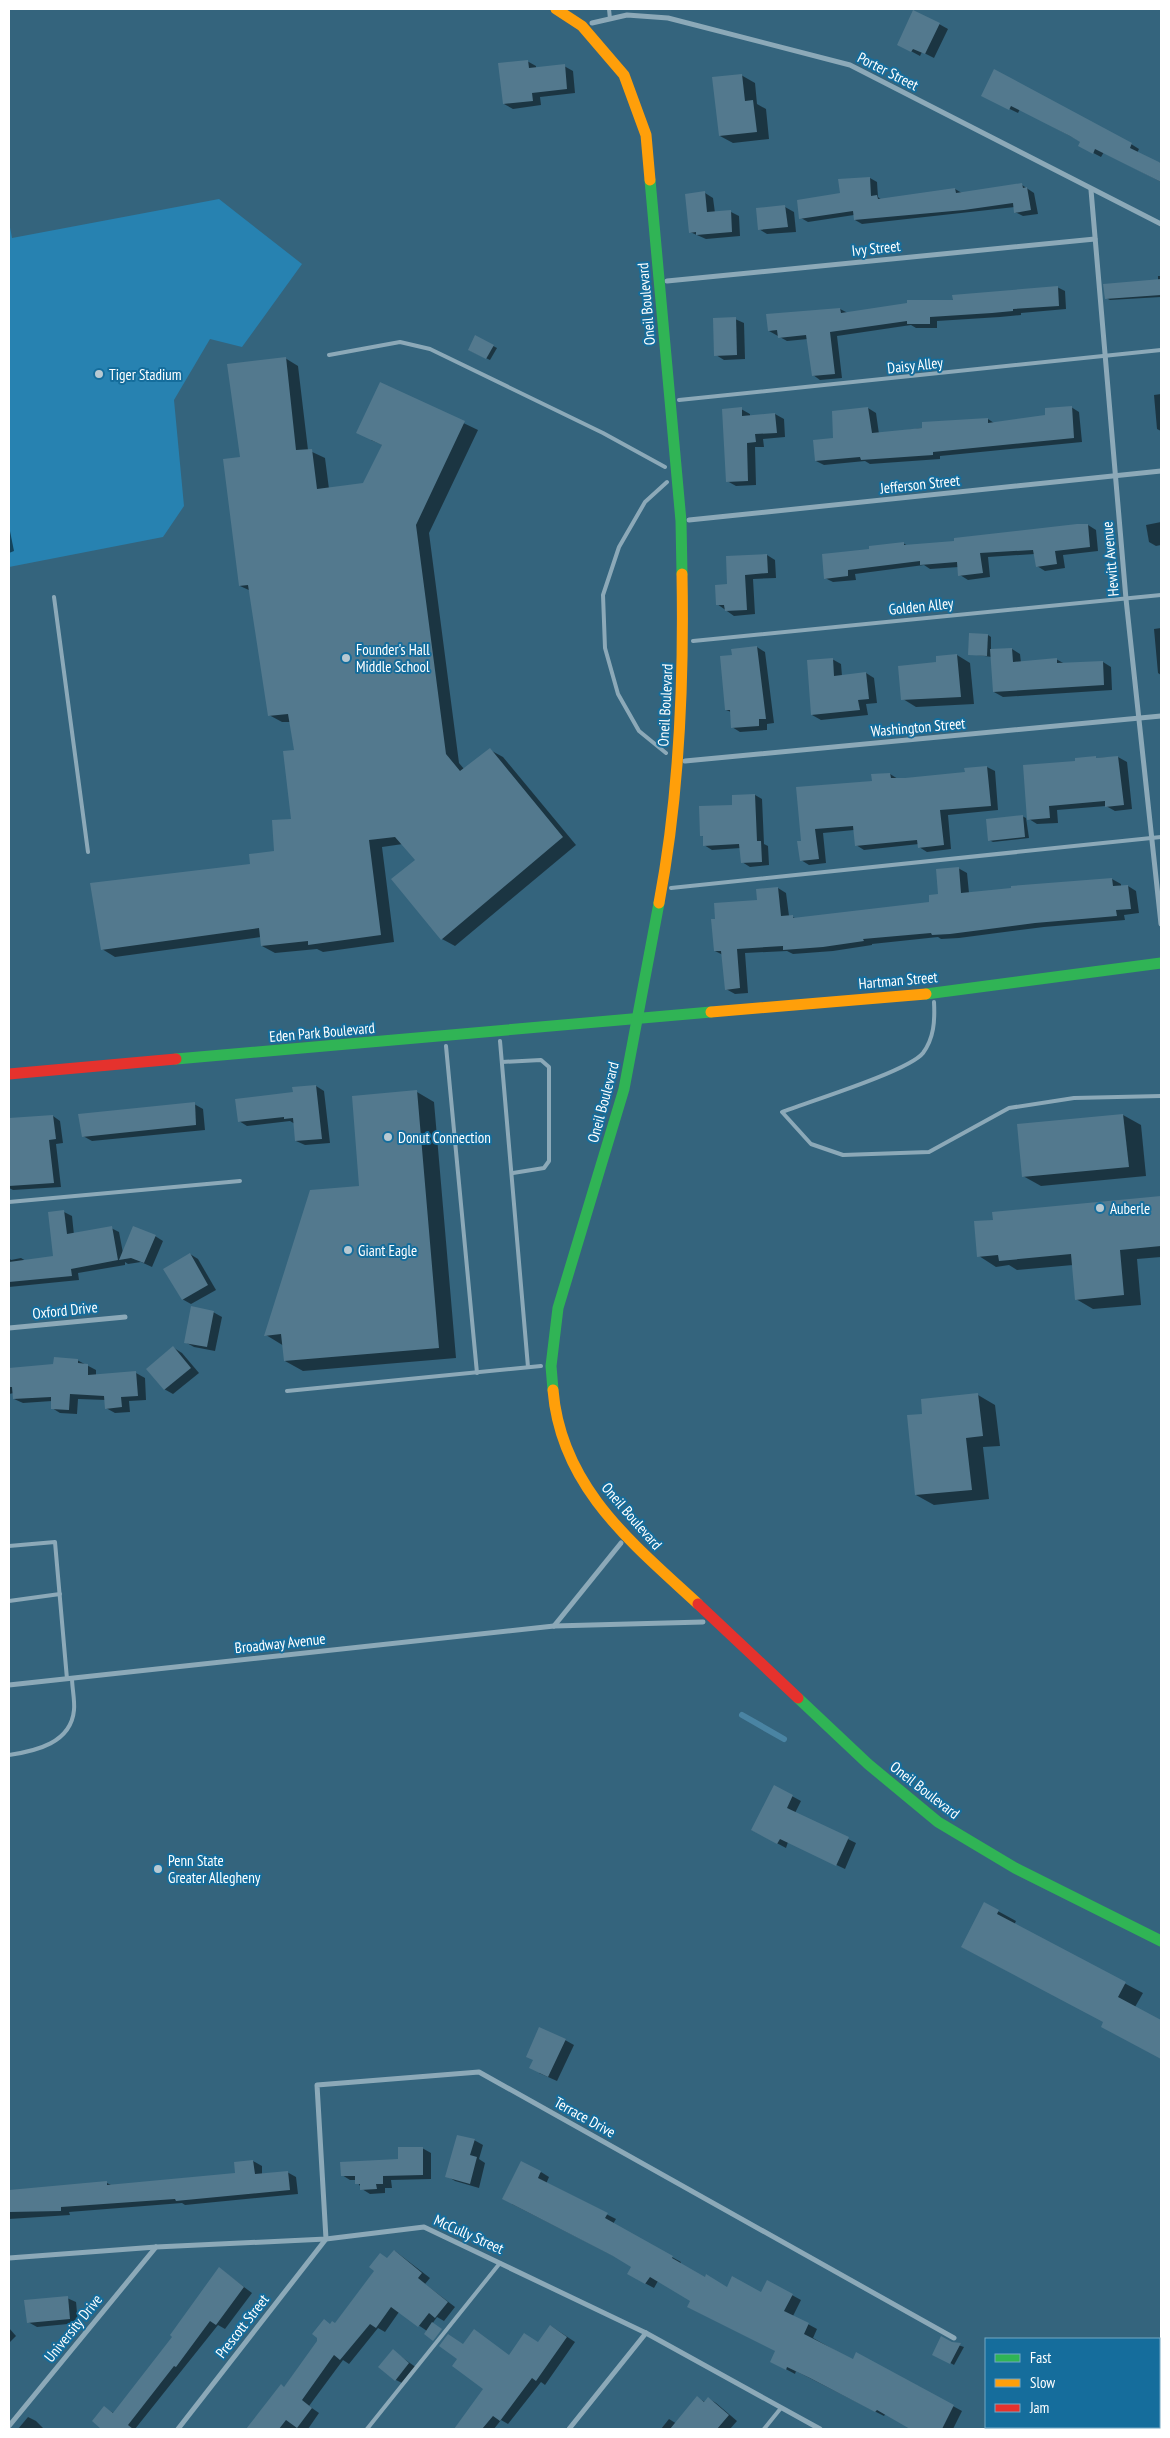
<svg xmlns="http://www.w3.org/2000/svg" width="1170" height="2438" font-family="'PT Sans Narrow',sans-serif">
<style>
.green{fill:#2782b1}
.shadow{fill:#0007}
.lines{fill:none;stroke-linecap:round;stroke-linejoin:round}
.stream{stroke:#4a84a3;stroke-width:6}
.building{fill:#53798e}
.lane{stroke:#8ca9b8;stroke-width:4}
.street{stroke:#8ca9b8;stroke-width:5}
.fast{stroke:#30b455;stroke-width:11}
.slow{stroke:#ff9f0a;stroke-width:11}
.jam{stroke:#e5322d;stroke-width:11}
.poi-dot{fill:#b8c9d2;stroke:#156d9c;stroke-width:2}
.labels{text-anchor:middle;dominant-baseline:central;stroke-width:4;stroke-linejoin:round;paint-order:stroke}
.street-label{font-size:15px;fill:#fff;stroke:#156d9c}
.poi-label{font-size:15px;fill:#fff;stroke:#156d9c;text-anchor:start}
</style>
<rect width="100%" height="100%" fill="#34647d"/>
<polygon class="green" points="219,199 302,264 242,347 210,339 174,400 184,506 163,537 9,567 9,222 12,238"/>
<g class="shadow">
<polygon points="939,24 948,29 934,58 922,52 920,56 907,49"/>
<polygon points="527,61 536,66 536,68 564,66 573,71 575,93 540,97 541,105 513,109 504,104"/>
<polygon points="741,75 755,83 757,104 766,109 769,139 733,143 720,136"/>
<polygon points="983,96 1131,144 1139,149 1137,153 1159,163 1161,161 1161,182 1104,152 1101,157 1080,146 1081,142 1074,138 1020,109 1018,113"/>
<polygon points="870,178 877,182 878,197 882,200 955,189 962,193 1022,185 1034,193 1038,214 1023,216 1015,212 1015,207 862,224 855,220 854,215 808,222 801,218"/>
<polygon points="705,193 713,198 715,213 731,212 739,216 740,236 706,239 690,232"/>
<polygon points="785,207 794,212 796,232 767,234 759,229"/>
<polygon points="1158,276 1161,276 1161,297 1110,300 1106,298 1158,280"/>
<polygon points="1057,287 1065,291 1066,309 1021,313 1021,315 1000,317 937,321 937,328 916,328 911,325 837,336 842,378 820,380 813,375 808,339 787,341 769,331 840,309 848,313"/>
<polygon points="735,319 744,323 745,359 724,360 716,355"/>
<polygon points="476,337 497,348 490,360 469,350"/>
<polygon points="285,358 298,366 308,450 325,458 329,489 364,484 383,445 371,440 380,383 478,430 429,533 459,763 464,769 490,750 503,757 576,845 455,946 442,939 416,860 403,844 382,847 394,942 323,952 317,949 275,953 262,946 261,937 115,957 102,949 275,852 292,820 295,751 290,722 282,722 269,715 251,591 240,586 241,458"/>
<polygon points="1161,394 1161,431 1157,429 1154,395"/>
<polygon points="1071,407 1079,412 1082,442 940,456 940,459 870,464 865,461 824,465 816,461 835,439 868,408 876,413 879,434 988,419 994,423 1046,417"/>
<polygon points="741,409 750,414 750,416 775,414 784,419 785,437 763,439 764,447 755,447 756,485 736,486 727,481"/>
<polygon points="1161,522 1161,545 1156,546 1149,542 1146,525"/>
<polygon points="1088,525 1096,530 1098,551 1063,555 1065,568 1045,571 1037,566 1035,554 988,557 990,577 968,580 960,575 959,567 930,569 924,565 855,574 856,580 833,582 825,578 871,550 903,543 908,546 956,543"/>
<polygon points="9,526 14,551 9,553"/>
<polygon points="767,555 775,560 776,578 753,579 755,614 734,616 717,604 729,585"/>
<polygon points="1161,628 1161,675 1158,673 1154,629"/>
<polygon points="988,635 991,637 991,651 1012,649 1020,654 1021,663 1056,659 1065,664 1103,662 1111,667 1112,690 1003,697 994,692 992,657 969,654"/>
<polygon points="757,647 765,652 774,723 767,724 767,730 740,732 732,727 731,712 726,710 733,656"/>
<polygon points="957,655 970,663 974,704 916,707 903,699 938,664"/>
<polygon points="832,659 841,664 842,676 866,673 874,678 877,703 866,704 868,715 821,720 812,715"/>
<polygon points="1118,757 1127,762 1132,809 1115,811 1106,806 1057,810 1058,823 1037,824 1029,819 1077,762 1076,759"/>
<polygon points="987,767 995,771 998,810 948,815 951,849 927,852 919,847 919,844 864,850 856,845 854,830 823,833 826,863 809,865 801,860 802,842 798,788 873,782 890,774 898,779 966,774"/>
<polygon points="755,795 762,799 764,844 768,846 769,865 750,867 742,862 741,848 712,850 704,845 704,837 701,835 734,806"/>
<polygon points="1022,816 1026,818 1029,838 993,842 989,840"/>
<polygon points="958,868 967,873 969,893 1112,879 1121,884 1121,887 1128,886 1136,891 1139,913 1124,915 1125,920 1044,927 959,938 941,939 938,937 872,944 872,945 833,951 793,954 787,951 745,953 748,993 735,994 726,989 723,955 715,951 758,901 778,888 786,893 789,916 798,919 930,903 940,896"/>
<polygon points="316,1086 324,1091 330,1143 305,1145 296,1141 295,1124 290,1121 247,1126 239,1121 294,1094"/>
<polygon points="417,1092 434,1102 456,1358 303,1371 285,1361 284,1346 266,1335 361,1187"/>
<polygon points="194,1104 203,1109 205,1130 92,1141 83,1136"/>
<polygon points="1123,1115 1141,1125 1146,1176 1041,1186 1023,1176 1018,1125"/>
<polygon points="53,1116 60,1121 63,1143 56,1144 61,1187 13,1190 9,1188 9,1120"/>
<polygon points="1161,1197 1161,1257 1137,1259 1141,1305 1093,1309 1076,1299 1073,1265 1017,1270 1009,1265 996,1267 979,1256 994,1221 994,1213"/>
<polygon points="64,1212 72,1216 74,1235 111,1228 119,1232 123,1253 155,1236 163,1241 152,1267 141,1262 128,1264 125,1262 125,1265 78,1273 79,1280 9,1287 9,1258 11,1260 21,1258 26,1261 54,1257"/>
<polygon points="190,1254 198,1259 216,1290 191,1304 182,1299"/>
<polygon points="213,1312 222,1317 215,1351 194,1347 185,1342"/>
<polygon points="174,1348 182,1353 199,1373 173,1394 164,1389"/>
<polygon points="77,1360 96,1370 96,1376 136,1373 145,1378 146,1400 129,1401 130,1412 115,1413 106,1408 106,1400 78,1399 77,1414 60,1413 52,1408 52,1401 23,1403 14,1399 14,1393 9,1394 9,1369 54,1365"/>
<polygon points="978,1395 995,1405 1000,1446 983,1447 989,1499 934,1505 916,1495 924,1415"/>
<polygon points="775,1787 801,1801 795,1813 856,1843 845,1869 788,1842 786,1848 752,1830"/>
<polygon points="985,1904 1016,1921 1014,1925 1143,1993 1135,2007 1161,2021 1161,2058 1120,2036 1105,2022 962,1947"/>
<polygon points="565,2040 574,2045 557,2081 539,2073"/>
<polygon points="474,2140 483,2145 479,2159 485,2163 479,2188 455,2181 447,2176"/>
<polygon points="422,2148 431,2153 431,2179 391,2180 392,2188 385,2188 385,2193 370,2194 362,2189 356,2180 350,2180 342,2175 399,2160"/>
<polygon points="253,2161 262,2166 262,2174 287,2172 296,2177 298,2194 185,2205 182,2203 69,2212 70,2215 9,2219 9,2191 107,2183 113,2186 236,2175"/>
<polygon points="541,2172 549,2177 546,2184 616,2219 613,2224 681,2262 680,2264 705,2279 727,2288 762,2293 768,2282 801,2300 793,2316 817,2329 813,2338 854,2361 857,2354 962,2411 953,2429 913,2429 886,2413 884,2416 796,2371 795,2374 780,2366 776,2351 658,2281 654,2288 637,2279 632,2267 618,2258 512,2204"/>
<polygon points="395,2251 430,2278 425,2284 455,2307 444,2321 437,2317 427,2331 399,2312 385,2332 378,2328 349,2364 343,2360 309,2406 319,2413 308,2429 248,2429 281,2386 284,2388 330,2325 336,2324"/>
<polygon points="220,2269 252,2293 225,2329 218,2325 135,2429 105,2429 94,2421 104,2407 115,2414 174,2336"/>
<polygon points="67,2298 76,2302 78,2323 37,2327 28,2322"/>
<polygon points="551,2326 575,2342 545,2385 541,2382 508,2424 501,2420 494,2429 455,2429 485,2389 458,2359 463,2345 510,2356 539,2343"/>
<polygon points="9,2328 16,2336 9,2343"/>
<polygon points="952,2343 964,2347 954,2365 934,2354"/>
<polygon points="393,2351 417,2368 404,2384 396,2380"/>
<polygon points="698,2398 705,2402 708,2398 716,2403 737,2421 730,2429 698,2429 682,2416"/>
<polygon points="28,2417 36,2421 44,2429 18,2429"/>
<polygon points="669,2419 677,2424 684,2429 661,2429"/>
</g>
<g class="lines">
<polyline class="stream" points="742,1715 784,1739"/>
</g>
<g class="building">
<polygon points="913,10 940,23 925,54 913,49 911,52 897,45"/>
<polygon points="528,60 529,68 565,64 567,89 532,93 533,101 503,104 498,63"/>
<polygon points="994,69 1132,143 1130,148 1161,163 1161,182 1095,149 1093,154 1078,146 1080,142 1070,136 1011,106 1009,110 981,96"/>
<polygon points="742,74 745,101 753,100 757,132 719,136 712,77"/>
<polygon points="870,177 871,196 877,195 878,199 955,188 956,193 1022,183 1023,188 1027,187 1031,210 1014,213 1013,203 964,210 854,220 853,211 799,219 797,200 840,193 838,179"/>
<polygon points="705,191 707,212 731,210 732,232 696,235 696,232 689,233 685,194"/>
<polygon points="785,205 788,227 758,230 756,208"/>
<polygon points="1161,279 1161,295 1105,299 1103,284"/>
<polygon points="1058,286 1059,306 1013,309 1013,311 992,313 930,317 930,324 907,324 907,321 830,332 835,374 812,376 806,335 778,338 777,330 768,331 766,314 840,308 841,313 907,303 907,300 953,300 952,295"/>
<polygon points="736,317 737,355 714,356 713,318"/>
<polygon points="475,335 494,345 486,359 468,350"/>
<polygon points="286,357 296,450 312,449 317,489 363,483 382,445 356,433 380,382 465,421 416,525 446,754 460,771 490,748 563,837 441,940 391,879 415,860 395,837 369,840 381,935 308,945 308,941 261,946 259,928 101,950 90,883 250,864 249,854 274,851 272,820 291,819 283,751 294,750 288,714 268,716 248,585 239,586 223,459 240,457 227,364"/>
<polygon points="1072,406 1074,438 933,452 933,455 861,460 860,457 815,461 813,440 833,438 832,411 868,407 872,433 922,428 922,422 988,418 988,423 1045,415 1045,408"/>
<polygon points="742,407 742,416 775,413 777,433 755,434 756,442 747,443 748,481 726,482 722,409"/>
<polygon points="1077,524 1088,524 1090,547 1055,551 1057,564 1036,567 1033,550 980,553 983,573 958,576 957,562 920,565 920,561 848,570 848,576 824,579 822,554 869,549 869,546 904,542 904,545 954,541 954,538"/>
<polygon points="767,554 768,573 745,575 747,610 725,611 724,605 716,605 715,585 727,584 726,556"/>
<polygon points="969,633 988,634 987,656 968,655"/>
<polygon points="757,646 766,719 759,719 759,726 731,728 730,710 725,710 720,656 732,655 731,649"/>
<polygon points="1012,648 1013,662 1057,658 1057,663 1103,661 1104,685 993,692 990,649"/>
<polygon points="957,654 961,697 901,700 898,666 936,662 936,656"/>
<polygon points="833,658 834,676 866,672 869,699 858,700 860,710 811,715 807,660"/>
<polygon points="1096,756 1096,758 1118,756 1124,805 1105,807 1105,801 1049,806 1050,818 1027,820 1023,765 1075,761 1075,758"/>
<polygon points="987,766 991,806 940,810 944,845 918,848 917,840 855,846 853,826 815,829 819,859 800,861 797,841 801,841 796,787 872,781 871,774 890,773 891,778 905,778 965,772 964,768"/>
<polygon points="755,794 757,841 761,841 762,862 741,863 739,844 703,846 703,836 700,836 699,806 732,805 732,795"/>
<polygon points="1023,815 1025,837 988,841 986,819"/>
<polygon points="959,867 961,893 1011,888 1011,886 1112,878 1113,886 1128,885 1131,909 1116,910 1117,916 1035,923 950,934 932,935 931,933 863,939 864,941 823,947 783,950 783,946 737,949 740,988 725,990 721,951 714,951 711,919 715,919 714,903 757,900 756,889 778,887 781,916 793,915 793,918 929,902 929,895 938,894 936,869"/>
<polygon points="316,1085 322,1139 295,1141 293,1118 284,1119 284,1117 238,1122 235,1099 293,1092 292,1087"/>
<polygon points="417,1090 439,1348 284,1361 281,1334 264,1336 310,1190 359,1186 352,1096"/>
<polygon points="195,1102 196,1125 82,1137 78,1114"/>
<polygon points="1123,1114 1129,1167 1022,1177 1017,1124"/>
<polygon points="53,1115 56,1139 49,1140 54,1183 9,1186 9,1118"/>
<polygon points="1161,1196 1161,1246 1120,1250 1124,1295 1075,1300 1071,1254 999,1261 998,1255 977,1257 974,1221 993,1220 992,1212"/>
<polygon points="64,1210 67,1234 112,1226 118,1260 71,1269 72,1276 9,1282 9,1262 53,1256 48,1212"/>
<polygon points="133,1226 156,1235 144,1263 131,1258 119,1260"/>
<polygon points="190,1253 208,1285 182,1300 163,1269"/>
<polygon points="191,1306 214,1311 207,1347 184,1343"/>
<polygon points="173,1346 191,1368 164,1390 146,1369"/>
<polygon points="54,1357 78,1359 78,1363 88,1364 88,1375 136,1371 138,1396 121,1397 122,1407 105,1409 104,1396 70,1394 69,1410 51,1409 51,1397 13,1399 12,1387 9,1387 9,1368 53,1364"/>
<polygon points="978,1393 983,1436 966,1438 972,1490 915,1495 907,1415 922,1414 921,1399"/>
<polygon points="774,1785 793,1795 787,1808 849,1837 836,1866 780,1839 777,1844 751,1830"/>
<polygon points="984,1902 999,1910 997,1914 1126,1982 1118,1997 1161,2020 1161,2059 1101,2027 1103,2022 961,1947"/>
<polygon points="539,2027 566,2039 548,2077 529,2068 533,2060 526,2057"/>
<polygon points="457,2135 475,2139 470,2155 477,2157 470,2184 445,2177"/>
<polygon points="398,2147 423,2147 423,2175 383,2176 383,2184 376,2184 377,2189 360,2190 360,2184 355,2184 355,2176 341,2176 340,2162 398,2159"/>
<polygon points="253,2160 255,2174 288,2171 290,2190 186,2200 176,2201 175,2199 61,2207 61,2211 9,2212 9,2190 107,2181 107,2185 235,2173 234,2162"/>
<polygon points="521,2161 541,2171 538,2178 608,2213 605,2218 673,2256 672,2258 705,2277 706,2274 727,2287 732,2276 761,2292 767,2280 793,2294 784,2311 809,2323 804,2334 853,2359 856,2352 954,2405 942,2429 910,2429 877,2410 875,2412 810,2378 787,2367 786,2370 770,2362 775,2351 687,2307 690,2301 650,2277 645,2284 627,2274 631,2267 613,2256 502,2199"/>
<polygon points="394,2250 422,2273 418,2278 448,2302 435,2318 429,2313 418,2327 391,2307 376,2328 370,2324 340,2360 334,2355 302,2400 312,2408 297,2428 286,2420 279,2429 246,2429 281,2384 284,2387 317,2341 317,2338 312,2334 324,2319 330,2324 332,2321 335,2323 374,2271 369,2267 380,2253 387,2258"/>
<polygon points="219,2267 244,2287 216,2325 210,2321 176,2367 174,2366 128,2425 133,2429 101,2429 92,2421 104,2406 113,2413 172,2337 170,2335"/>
<polygon points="68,2296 70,2319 27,2323 24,2300"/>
<polygon points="432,2322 442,2329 433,2341 424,2334"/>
<polygon points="550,2325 567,2337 536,2381 532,2378 500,2421 493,2416 482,2429 454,2429 483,2389 452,2366 457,2359 439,2346 448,2334 463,2344 474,2329 509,2355 524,2333 538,2342"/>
<polygon points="941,2336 952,2342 961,2343 950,2364 932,2355"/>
<polygon points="393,2349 409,2363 395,2381 378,2367"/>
<polygon points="697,2396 704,2402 708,2397 729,2415 717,2429 670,2429"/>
</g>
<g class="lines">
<g class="lane">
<polyline points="609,9 610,19"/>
<polyline points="329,355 400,342 430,349 603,433 665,467"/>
<polyline points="679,400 1161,350"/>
<polyline points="54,597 88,852"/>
<polyline points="693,641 1161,595"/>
<polyline points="666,753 639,731 618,694 605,648 603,595 619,547 645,502 667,482"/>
<polyline points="671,888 1161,837"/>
<path d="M934,1002c1,19 0,36 -11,51 -14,18 -115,49 -141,59l29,32 32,11 86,-3 80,-44 65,-10 87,-2"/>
<polyline points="500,1041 528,1367"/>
<polyline points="446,1046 477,1373"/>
<polyline points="502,1062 541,1060 549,1067 549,1161 544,1168 513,1173"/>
<polyline points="9,1202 240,1181"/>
<polyline points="287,1391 541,1366"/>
<polyline points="9,1546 55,1542 67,1679"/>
<polyline points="9,1601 60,1594"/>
<path d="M9,1755c27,-4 62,-12 65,-45 1,-10 -2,-22 -2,-32"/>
<polyline points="367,2429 500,2263"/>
<polyline points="764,2429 781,2408"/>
</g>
<g class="street">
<polyline points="592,23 627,15 668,18 850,65 1161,224"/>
<polyline points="1091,190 1126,599 1161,924"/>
<polyline points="667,281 1095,239"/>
<polyline points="689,520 1161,471"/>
<polyline points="685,761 1161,716"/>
<polyline points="9,1328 125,1317"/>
<polyline points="554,1626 621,1543"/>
<polyline points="9,1685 554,1626 703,1622"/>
<polyline points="9,2258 156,2247 326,2239 424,2227 646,2333 820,2429"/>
<polyline points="9,2426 156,2247"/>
<polyline points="178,2429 326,2239 317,2085 479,2072 954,2338"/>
<polyline points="569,2429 646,2333"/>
</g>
<g class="fast">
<polyline points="650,180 681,521 682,574"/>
<polyline points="926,994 1161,963"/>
<polyline points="176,1059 711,1012"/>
<polyline points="553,1390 551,1366 558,1308 624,1089 659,903"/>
<polyline points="798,1698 868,1764 938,1822 1015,1868 1161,1941"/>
</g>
<g class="slow">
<polyline points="556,9 582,26 624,75 646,135 650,180"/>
<path d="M659,903c20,-105 25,-222 23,-329"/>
<polyline points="711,1012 926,994"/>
<path d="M553,1390c8,97 79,153 145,214"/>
</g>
<g class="jam">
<polyline points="9,1074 176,1059"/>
<polyline points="698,1604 798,1698"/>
</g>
</g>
<g class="poi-dot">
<circle cx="99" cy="374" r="5"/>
<circle cx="346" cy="658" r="5"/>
<circle cx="388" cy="1137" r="5"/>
<circle cx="1100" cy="1208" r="5"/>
<circle cx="348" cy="1250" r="5"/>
<circle cx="158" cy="1869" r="5"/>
</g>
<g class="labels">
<g class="street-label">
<text transform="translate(888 71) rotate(27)">Porter Street</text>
<text transform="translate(876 248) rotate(-6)">Ivy Street</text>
<text transform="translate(646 304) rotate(-95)">Oneil Boulevard</text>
<text transform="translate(915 365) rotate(-6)">Daisy Alley</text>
<text transform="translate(920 484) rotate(-6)">Jefferson Street</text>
<text transform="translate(1110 559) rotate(-95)">Hewitt Avenue</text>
<text transform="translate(921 606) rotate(-6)">Golden Alley</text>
<text transform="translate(665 705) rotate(-87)">Oneil Boulevard</text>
<text transform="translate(918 727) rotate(-5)">Washington Street</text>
<text transform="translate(898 980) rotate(-5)">Hartman Street</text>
<text transform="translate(322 1032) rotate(-5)">Eden Park Boulevard</text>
<text transform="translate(603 1102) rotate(-75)">Oneil Boulevard</text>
<text transform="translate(65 1310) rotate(-6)">Oxford Drive</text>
<text transform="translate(632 1516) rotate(49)">Oneil Boulevard</text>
<text transform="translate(280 1643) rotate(-6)">Broadway Avenue</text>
<text transform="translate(925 1790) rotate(38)">Oneil Boulevard</text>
<text transform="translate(585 2117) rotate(29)">Terrace Drive</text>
<text transform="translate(469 2234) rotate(24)">McCully Street</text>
<text transform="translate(242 2326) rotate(-52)">Prescott Street</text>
<text transform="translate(73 2328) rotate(-51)">University Drive</text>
</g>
<g class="poi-label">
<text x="109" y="374">Tiger Stadium</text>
<text x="356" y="649">Founder's Hall<tspan x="356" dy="17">Middle School</tspan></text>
<text x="398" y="1137">Donut Connection</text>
<text x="1110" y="1208">Auberle</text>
<text x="358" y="1250">Giant Eagle</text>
<text x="168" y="1860">Penn State<tspan x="168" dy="17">Greater Allegheny</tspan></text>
</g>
</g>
<rect width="1170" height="2438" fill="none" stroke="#ffffff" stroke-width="20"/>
<rect x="985" y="2338" width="175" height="90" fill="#156d9c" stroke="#73a7c4"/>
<rect x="995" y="2354" width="25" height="8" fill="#30b455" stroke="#73a7c4"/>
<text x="1030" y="2363" font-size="15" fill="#ffffff">Fast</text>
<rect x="995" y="2379" width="25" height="8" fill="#ff9f0a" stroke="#73a7c4"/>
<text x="1030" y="2388" font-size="15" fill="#ffffff">Slow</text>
<rect x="995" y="2404" width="25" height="8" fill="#e5322d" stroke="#73a7c4"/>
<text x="1030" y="2413" font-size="15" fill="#ffffff">Jam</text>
</svg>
